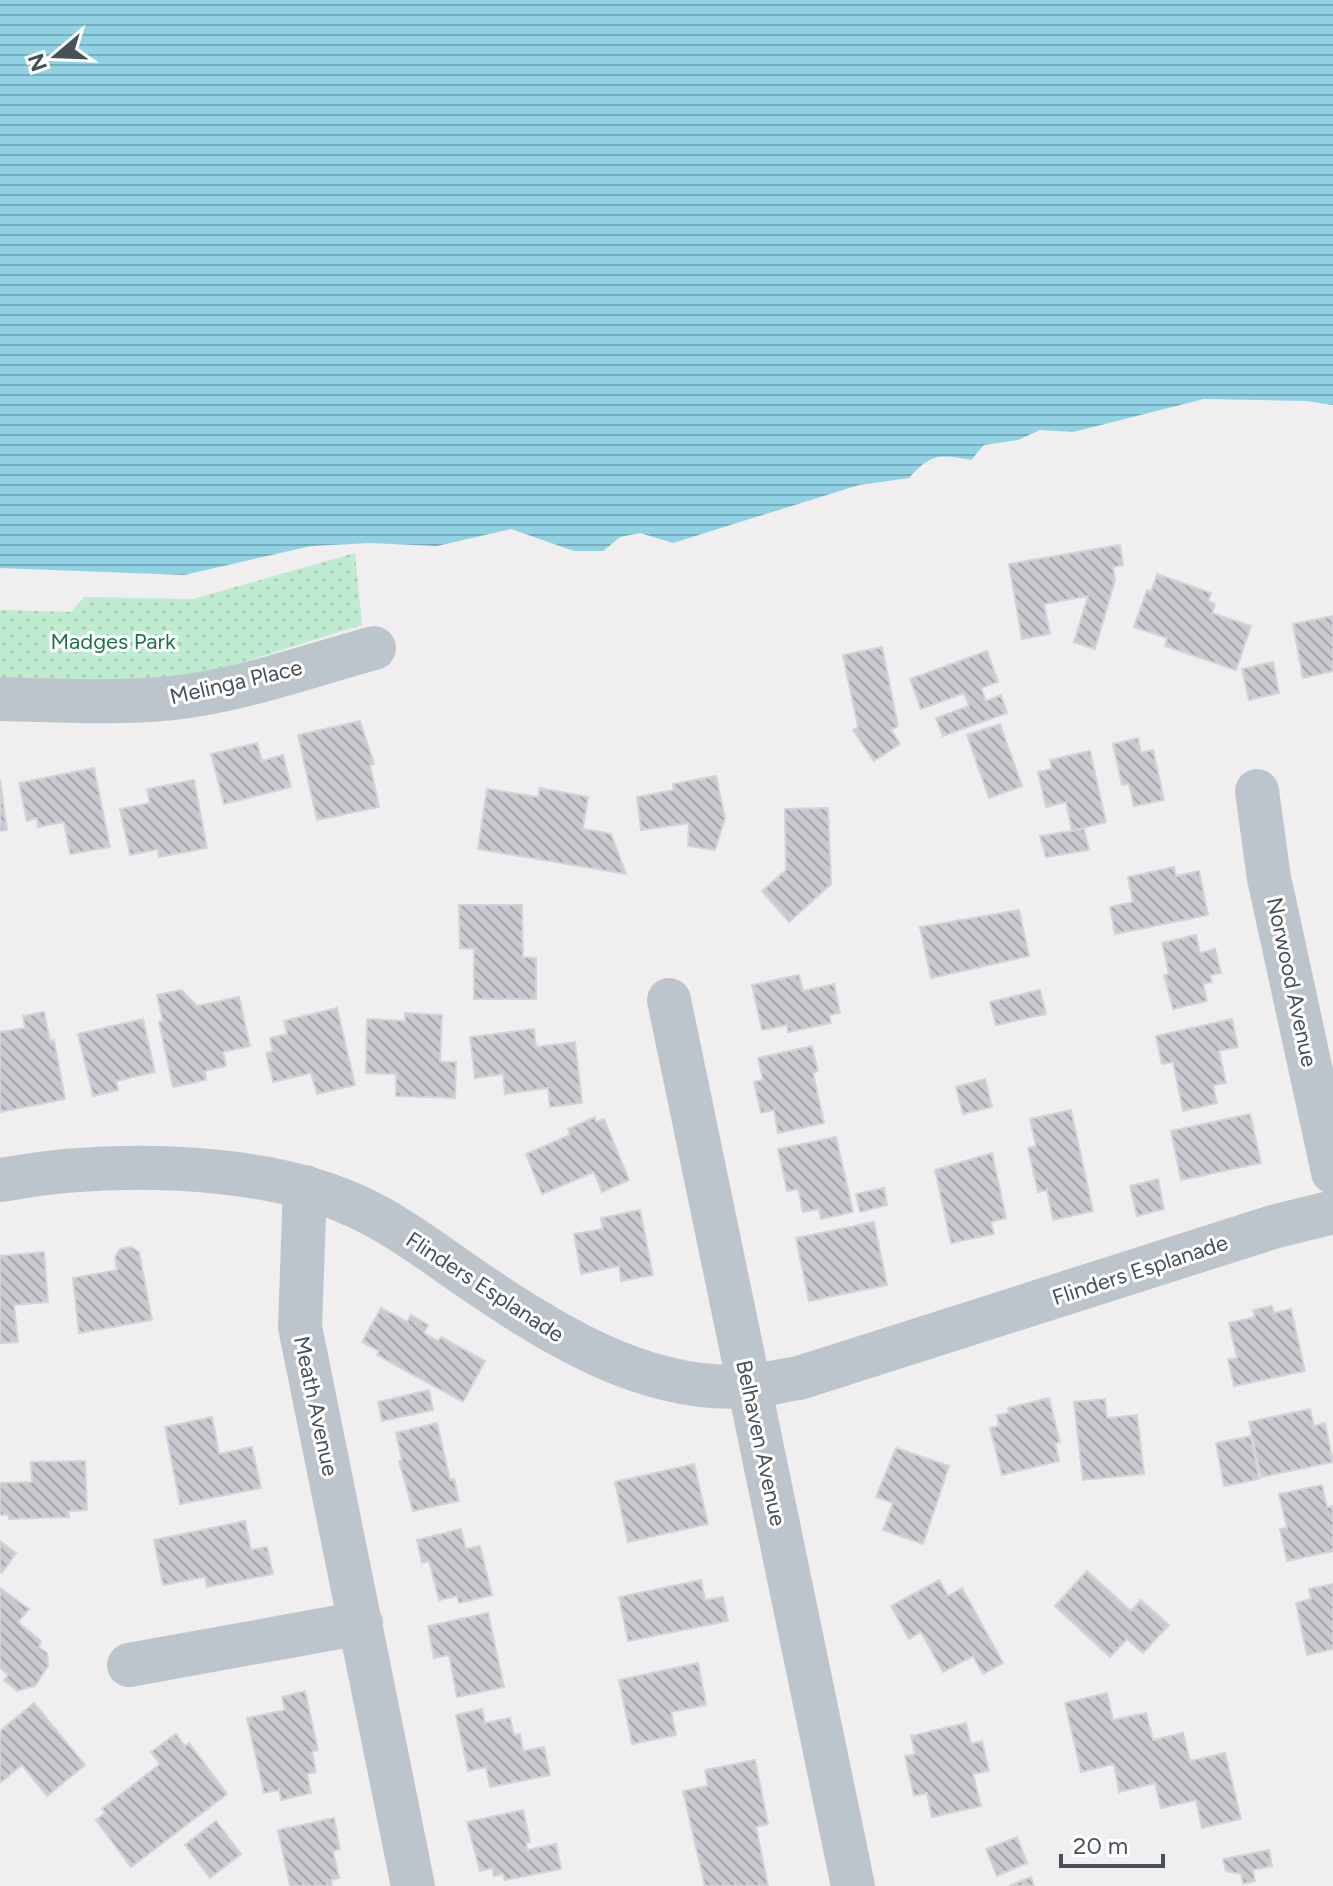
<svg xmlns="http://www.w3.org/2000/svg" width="1333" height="1886" font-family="Figtree,sans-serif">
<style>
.park{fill:url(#park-dots)}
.water{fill:url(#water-rules)}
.building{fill:url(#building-back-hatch);stroke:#d2d4d9;stroke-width:2}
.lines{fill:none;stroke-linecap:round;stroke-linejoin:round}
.minor{stroke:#bdc5cc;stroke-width:44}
.labels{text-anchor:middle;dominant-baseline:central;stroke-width:6;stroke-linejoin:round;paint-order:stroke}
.park-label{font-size:22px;fill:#1e754b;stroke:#fff}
.street-label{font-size:22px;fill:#475159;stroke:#fff}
</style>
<defs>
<pattern id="park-dots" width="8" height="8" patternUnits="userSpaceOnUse" patternTransform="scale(2)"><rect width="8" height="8" fill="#bfebd1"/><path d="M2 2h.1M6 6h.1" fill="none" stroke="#a6cbb6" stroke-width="1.8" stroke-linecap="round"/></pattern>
<pattern id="water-rules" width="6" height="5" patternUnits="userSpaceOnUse" patternTransform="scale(2)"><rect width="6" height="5" fill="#90d1e4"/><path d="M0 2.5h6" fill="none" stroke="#77acbc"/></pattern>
<pattern id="building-back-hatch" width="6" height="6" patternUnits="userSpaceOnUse" patternTransform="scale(2)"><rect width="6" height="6" fill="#c8cad0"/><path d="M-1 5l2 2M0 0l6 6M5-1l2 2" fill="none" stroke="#a4a6ac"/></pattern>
</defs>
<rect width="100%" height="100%" fill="#f0eeee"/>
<polygon class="park" points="355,553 362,625 195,677 120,683 0,678 0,610 71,612 84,597 193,599"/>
<path class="water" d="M0,0h1333v405l-27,-4 -102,-2 -131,33 -33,-2 -22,10 -34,5 -13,15c-31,-6 -40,-7 -62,18l-50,7 -186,58 -33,-10 -20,4 -17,14h-29l-63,-22 -74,17 -67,-3 -59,3 -127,29 -184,-7z"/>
<g class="building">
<polygon points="1120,545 1123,565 1113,567 1115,580 1095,649 1074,642 1088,596 1044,604 1050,634 1022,639 1009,564"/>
<polygon points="1157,574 1211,593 1208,601 1215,604 1212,613 1251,626 1236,670 1165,646 1167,638 1134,627 1147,590 1151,592"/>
<polygon points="1333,616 1333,671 1303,678 1293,624"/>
<polygon points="882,647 898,726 891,730 900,744 874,761 853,730 858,727 843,655"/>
<polygon points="987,651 998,682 981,688 986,701 1001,695 1007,713 943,736 936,718 969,706 964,693 921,709 910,679"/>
<polygon points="1273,662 1279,693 1249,700 1242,669"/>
<polygon points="360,721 374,764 370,765 379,807 317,820 298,735"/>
<polygon points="1000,724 1022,786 989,798 967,735"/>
<polygon points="1138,738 1141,753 1153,750 1164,800 1134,806 1129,784 1122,785 1113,744"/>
<polygon points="257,743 262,761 283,755 291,787 224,804 211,754"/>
<polygon points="1090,751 1106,822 1072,831 1066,802 1046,807 1038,772 1052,769 1050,760"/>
<polygon points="94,768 110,847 70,854 64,822 38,827 37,818 27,821 19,783"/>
<polygon points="716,776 725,818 715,850 688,846 689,823 641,830 637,797 674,790 673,784"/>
<polygon points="0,779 7,830 0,831"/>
<polygon points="194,780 207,848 159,857 158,849 130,855 120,809 150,803 147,789"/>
<polygon points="540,788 588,797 583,829 611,834 626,874 478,849 487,789 538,797"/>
<polygon points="828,808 831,884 789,922 762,891 786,870 785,809"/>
<polygon points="1084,829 1089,850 1046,857 1040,836"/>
<polygon points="1174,867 1176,876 1199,871 1208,915 1115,934 1110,907 1133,902 1128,877"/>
<polygon points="459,905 522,905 523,957 536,958 536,999 474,999 474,949 460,948"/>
<polygon points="1019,910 1029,956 931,978 920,927"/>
<polygon points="1196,935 1200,953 1215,949 1221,973 1210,975 1212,982 1203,984 1207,1001 1173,1009 1164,975 1169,974 1162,943"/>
<polygon points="799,975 803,991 834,984 840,1013 829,1015 831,1023 788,1032 787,1025 762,1030 752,985"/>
<polygon points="181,990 197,1006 239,997 250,1046 223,1052 226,1066 205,1071 206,1080 173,1087 159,1022 163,1021 157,995"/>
<polygon points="1040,990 1046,1014 996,1025 990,1002"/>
<polygon points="337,1008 355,1085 317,1094 311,1073 273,1082 266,1053 273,1051 270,1038 287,1034 284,1021"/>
<polygon points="44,1012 50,1041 54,1040 65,1099 0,1112 0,1032 25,1028 23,1016"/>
<polygon points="405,1013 442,1015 440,1062 456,1062 455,1098 396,1096 396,1074 366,1073 367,1019 405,1021"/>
<polygon points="143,1019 155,1072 116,1081 118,1090 93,1096 78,1034"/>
<polygon points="1232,1019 1238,1047 1219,1051 1226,1083 1213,1085 1217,1103 1183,1111 1173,1062 1162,1064 1156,1036"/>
<polygon points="534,1029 536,1047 575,1042 582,1103 550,1107 548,1088 505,1094 503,1074 475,1078 470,1037"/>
<polygon points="812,1046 818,1071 813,1073 824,1123 778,1133 774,1110 761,1113 754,1082 763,1080 758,1058"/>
<polygon points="985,1079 992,1107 963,1114 956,1087"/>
<polygon points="1071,1110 1093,1211 1053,1220 1047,1190 1038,1192 1028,1148 1036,1146 1030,1119"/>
<polygon points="1250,1114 1261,1163 1181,1180 1171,1131"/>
<polygon points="595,1117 596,1122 604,1119 629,1180 602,1192 594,1172 542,1194 526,1154 570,1135 568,1129"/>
<polygon points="836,1137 853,1212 821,1219 819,1209 803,1212 798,1189 787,1191 778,1149"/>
<polygon points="992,1153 1006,1218 991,1222 994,1234 951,1243 935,1170"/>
<polygon points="1158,1179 1164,1209 1137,1216 1130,1186"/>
<polygon points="884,1188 887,1205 860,1212 856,1194"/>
<polygon points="640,1210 653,1275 621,1281 619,1266 581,1274 574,1234 603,1229 601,1218"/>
<polygon points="874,1222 887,1285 809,1301 796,1238"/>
<polygon points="131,1247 139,1252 152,1320 79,1333 73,1278 117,1270 115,1257 120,1249"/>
<polygon points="44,1252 48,1302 14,1305 18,1342 0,1343 0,1256"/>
<polygon points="1272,1306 1274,1313 1291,1309 1305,1371 1234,1386 1228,1359 1237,1358 1229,1323 1255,1317 1253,1310"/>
<polygon points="381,1308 407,1322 411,1315 428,1325 424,1333 438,1341 441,1337 485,1361 463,1402 377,1355 379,1351 362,1342"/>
<polygon points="429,1390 433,1410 382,1421 378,1402"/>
<polygon points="1049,1398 1060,1442 1055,1443 1059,1461 1002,1475 990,1428 999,1426 997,1415 1009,1413 1008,1408"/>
<polygon points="1105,1399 1107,1418 1137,1415 1144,1474 1083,1480 1074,1402"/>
<polygon points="1310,1409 1314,1426 1325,1423 1333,1462 1261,1477 1249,1422"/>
<polygon points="212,1417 219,1454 252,1447 261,1488 180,1504 165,1427"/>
<polygon points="437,1423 450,1480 454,1479 459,1501 413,1511 399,1461 402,1460 396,1433"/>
<polygon points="1251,1436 1259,1479 1224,1486 1216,1443"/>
<polygon points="896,1448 949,1466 923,1544 883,1530 893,1503 876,1497"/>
<polygon points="85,1461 87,1510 68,1511 69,1517 9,1519 9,1515 0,1515 0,1483 32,1482 31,1462"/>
<polygon points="694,1464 708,1524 628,1542 615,1482"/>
<polygon points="1322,1485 1327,1507 1333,1506 1333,1551 1287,1561 1280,1529 1287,1528 1279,1494"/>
<polygon points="245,1521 251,1550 267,1547 273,1574 207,1587 205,1577 163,1585 154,1540"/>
<polygon points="461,1529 466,1549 480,1546 492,1595 459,1603 457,1596 439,1600 429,1561 422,1563 417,1540"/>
<polygon points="0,1541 16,1553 2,1573 0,1572"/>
<polygon points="1087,1571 1131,1611 1141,1600 1169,1625 1143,1653 1127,1639 1110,1657 1055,1606"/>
<polygon points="701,1580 705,1600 723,1597 728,1621 628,1641 619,1597"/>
<polygon points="939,1580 948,1596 962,1588 1003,1663 983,1674 973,1656 943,1672 921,1632 909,1639 891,1606"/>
<polygon points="1333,1584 1333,1649 1307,1655 1296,1603 1311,1599 1309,1589"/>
<polygon points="0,1588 29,1609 18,1622 41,1641 39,1647 47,1653 48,1666 35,1686 17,1691 4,1680 8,1675 0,1668"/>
<polygon points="488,1613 504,1687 457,1697 449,1655 434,1658 428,1626"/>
<polygon points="698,1663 706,1705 671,1712 676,1735 632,1744 619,1680"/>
<polygon points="305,1691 318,1750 312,1752 316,1772 307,1774 311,1793 281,1800 279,1790 264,1793 247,1718 285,1710 282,1697"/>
<polygon points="1107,1693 1113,1720 1146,1713 1153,1740 1183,1733 1190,1761 1225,1753 1241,1819 1202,1828 1196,1800 1161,1808 1155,1783 1119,1792 1114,1764 1081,1772 1065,1703"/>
<polygon points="34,1703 85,1765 47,1796 22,1765 0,1783 0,1731"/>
<polygon points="482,1709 485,1723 510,1718 514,1735 520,1734 523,1751 544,1747 550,1775 490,1787 486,1767 468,1771 456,1715"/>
<polygon points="966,1723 971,1744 982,1741 989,1771 973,1774 981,1806 932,1817 927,1793 914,1796 905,1756 915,1754 911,1736"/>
<polygon points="176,1734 185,1746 189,1743 227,1794 131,1867 96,1820 105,1813 102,1809 160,1764 151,1752"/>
<polygon points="755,1760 768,1824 756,1827 768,1886 705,1886 683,1791 708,1786 705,1770"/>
<polygon points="523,1810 530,1842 526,1843 527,1850 556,1844 561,1869 505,1880 503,1874 494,1876 492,1868 480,1871 467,1822"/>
<polygon points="334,1818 340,1849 333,1851 339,1878 331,1880 332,1886 290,1886 278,1830"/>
<polygon points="216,1821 241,1854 210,1878 185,1845"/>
<polygon points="1017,1837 1027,1863 997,1876 986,1849"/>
<polygon points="1269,1850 1272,1866 1253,1870 1255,1881 1243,1884 1241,1874 1226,1871 1223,1859"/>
<polygon points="1031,1877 1034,1886 1009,1886"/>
</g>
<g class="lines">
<g class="minor">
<path d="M0,699c57,1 115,5 172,-1 68,-7 136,-32 202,-50"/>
<polyline points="1257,791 1269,878 1333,1172"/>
<polyline points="669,1000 853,1886"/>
<path d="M0,1180c104,-19 253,-19 351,24 40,17 77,45 113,70 83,57 181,121 287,112 16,-1 32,-6 48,-8l474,-151 60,-15"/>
<polyline points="305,1187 300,1327 413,1886"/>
<polyline points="129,1665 361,1623"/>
</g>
</g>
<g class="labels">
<g class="park-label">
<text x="113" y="641">Madges Park</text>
</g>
<g class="street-label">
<text transform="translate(236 682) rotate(-13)">Melinga Place</text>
<text transform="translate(1292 982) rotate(78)">Norwood Avenue</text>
<text transform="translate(1140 1270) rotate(-18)">Flinders Esplanade</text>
<text transform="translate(485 1287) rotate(33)">Flinders Esplanade</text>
<text transform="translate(316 1406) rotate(78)">Meath Avenue</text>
<text transform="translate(761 1443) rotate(78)">Belhaven Avenue</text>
</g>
</g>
<g transform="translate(56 56) rotate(251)" stroke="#ffffff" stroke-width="6" paint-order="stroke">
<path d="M0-6L14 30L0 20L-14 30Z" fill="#475159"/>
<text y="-12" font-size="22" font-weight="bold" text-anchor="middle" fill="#475159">N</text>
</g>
<path d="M1061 1854v12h102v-12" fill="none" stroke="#475159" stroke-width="4"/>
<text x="1073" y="1854" font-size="24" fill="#475159" stroke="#ffffff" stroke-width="6" paint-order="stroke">20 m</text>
</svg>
